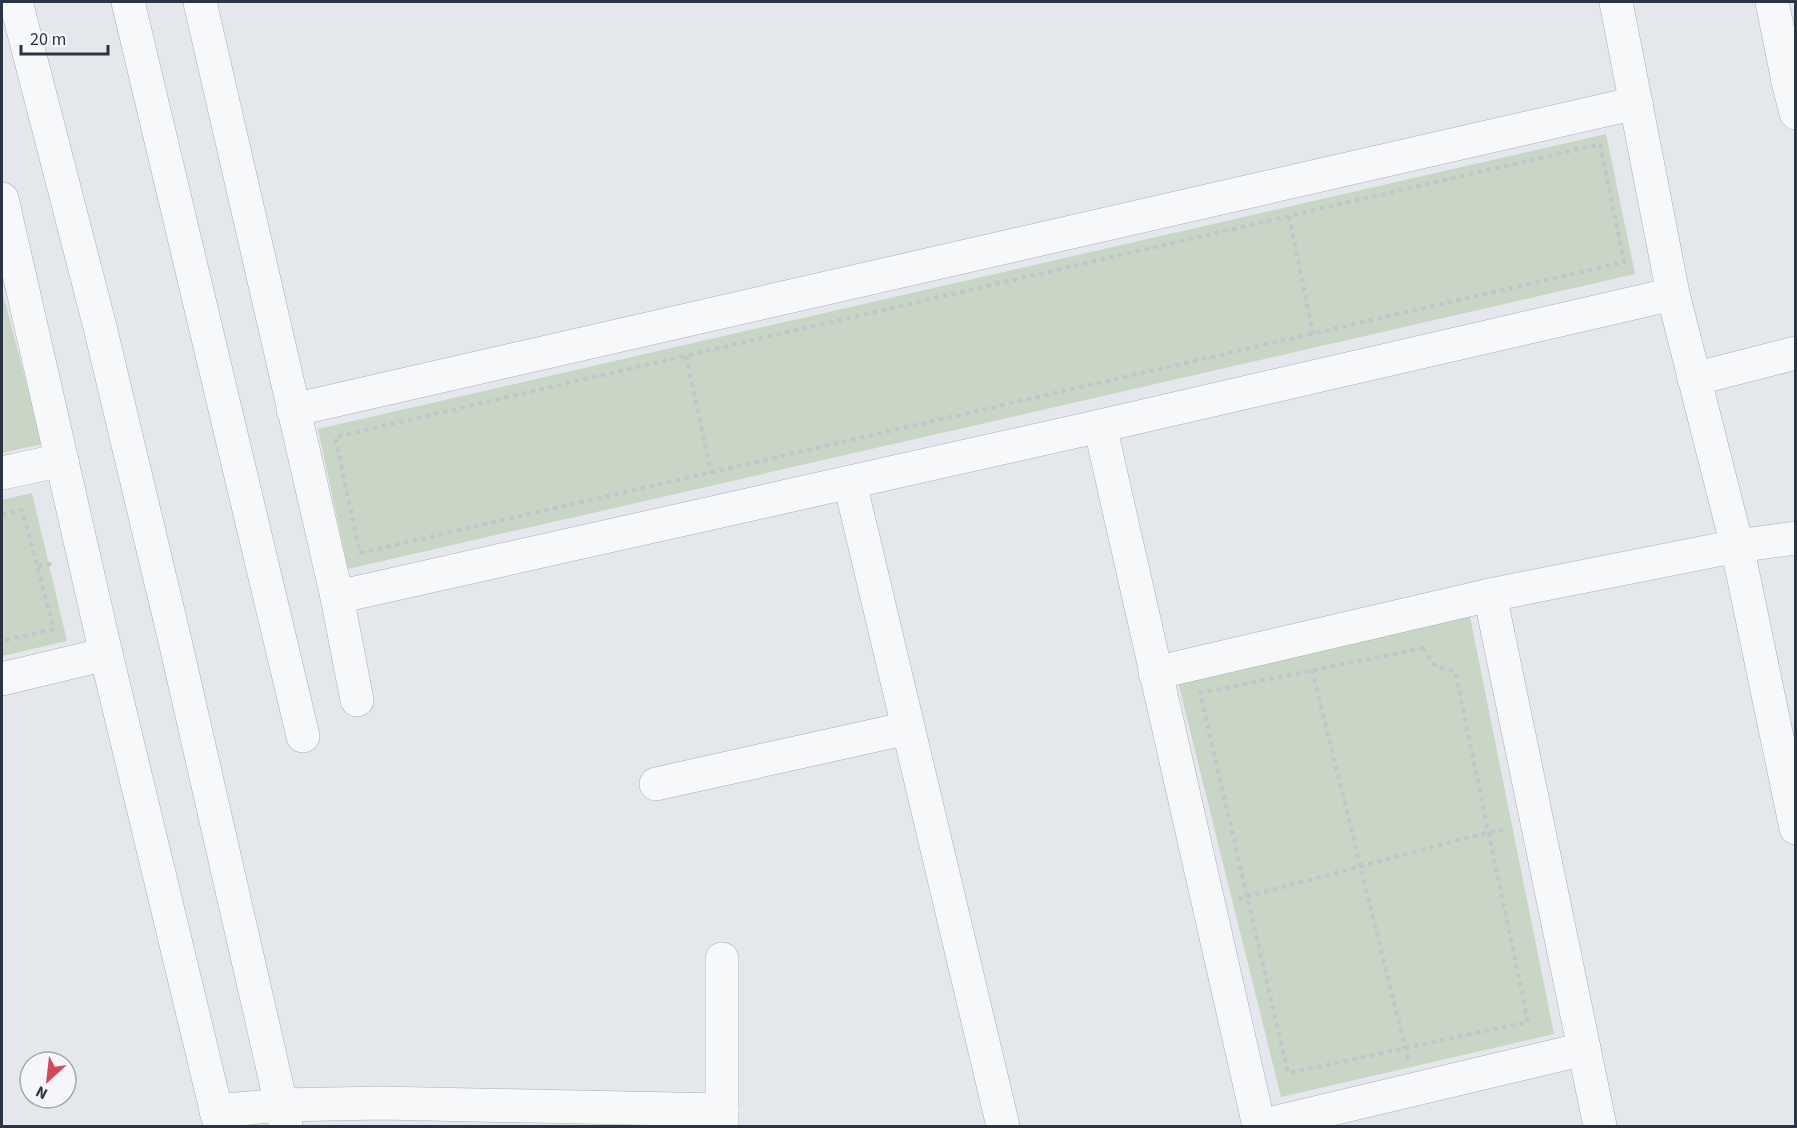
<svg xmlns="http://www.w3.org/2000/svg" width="1797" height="1128" font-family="'Source Sans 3',sans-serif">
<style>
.green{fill:#c9d6c5}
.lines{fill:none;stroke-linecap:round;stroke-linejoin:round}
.minor-casing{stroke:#a9aeb7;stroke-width:34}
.path{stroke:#c2c5cb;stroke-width:4;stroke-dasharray:4.5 4.5;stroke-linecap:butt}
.minor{stroke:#f7f8fa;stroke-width:33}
</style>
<rect width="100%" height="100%" fill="#e4e7ec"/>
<g class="green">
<polygon points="1606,134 1635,274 348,569 318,429"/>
<polygon points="2,290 42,444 2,453"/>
<polygon points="32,493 67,641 2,656 2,500"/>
<polygon points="1470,617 1554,1034 1281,1097 1178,682"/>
</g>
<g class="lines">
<g class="minor-casing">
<g id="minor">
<polyline points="16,2 100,327 175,641 286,1126"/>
<polyline points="128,2 303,736"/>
<polyline points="200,2 337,597 1100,426 1673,294"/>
<polyline points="1616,2 1673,294 1737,546 1796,828"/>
<polyline points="1772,2 1788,81 1796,79"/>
<polyline points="1788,81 1796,113"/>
<polyline points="2,199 106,654 220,1126"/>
<polyline points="1694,379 1796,353"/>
<polyline points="293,410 1636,103"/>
<polyline points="1100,426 1259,1126"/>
<polyline points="2,473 62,460"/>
<polyline points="850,483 1003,1126"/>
<polyline points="1490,595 1600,1126"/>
<polyline points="337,597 357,700"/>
<polyline points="1155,673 1490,595 1737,546 1796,538"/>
<polyline points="2,679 106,654"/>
<polyline points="656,784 908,728"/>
<polyline points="216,1111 281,1105 381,1103 722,1110"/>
<polyline points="722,1126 722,959"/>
<polyline points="1260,1126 1584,1049"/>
</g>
</g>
<g class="path">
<polygon points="1600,144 1624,262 360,553 335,437"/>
<polyline points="1289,216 1313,334"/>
<polyline points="686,356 711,473"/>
<polyline points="2,515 22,510 54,629 2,641"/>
<polyline points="38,566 55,563"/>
<polygon points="1423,648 1436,667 1455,671 1528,1022 1288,1073 1200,693"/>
<polyline points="1312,670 1408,1059"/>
<polyline points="1238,899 1489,832 1507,830"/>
</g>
<use href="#minor" class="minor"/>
</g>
<rect width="1797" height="1128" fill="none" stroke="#2b3445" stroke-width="6"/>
<g transform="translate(48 1080) rotate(207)"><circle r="28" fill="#f4f6f9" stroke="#a4a8b1" stroke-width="1.5"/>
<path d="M0-4.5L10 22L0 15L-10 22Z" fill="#d1495b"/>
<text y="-9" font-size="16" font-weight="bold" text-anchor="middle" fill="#2b3445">N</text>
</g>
<path d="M21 45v9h87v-9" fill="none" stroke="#2b3445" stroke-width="3"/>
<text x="30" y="45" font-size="18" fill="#2b3445" stroke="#f4f6f9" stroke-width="4.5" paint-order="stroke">20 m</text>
</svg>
